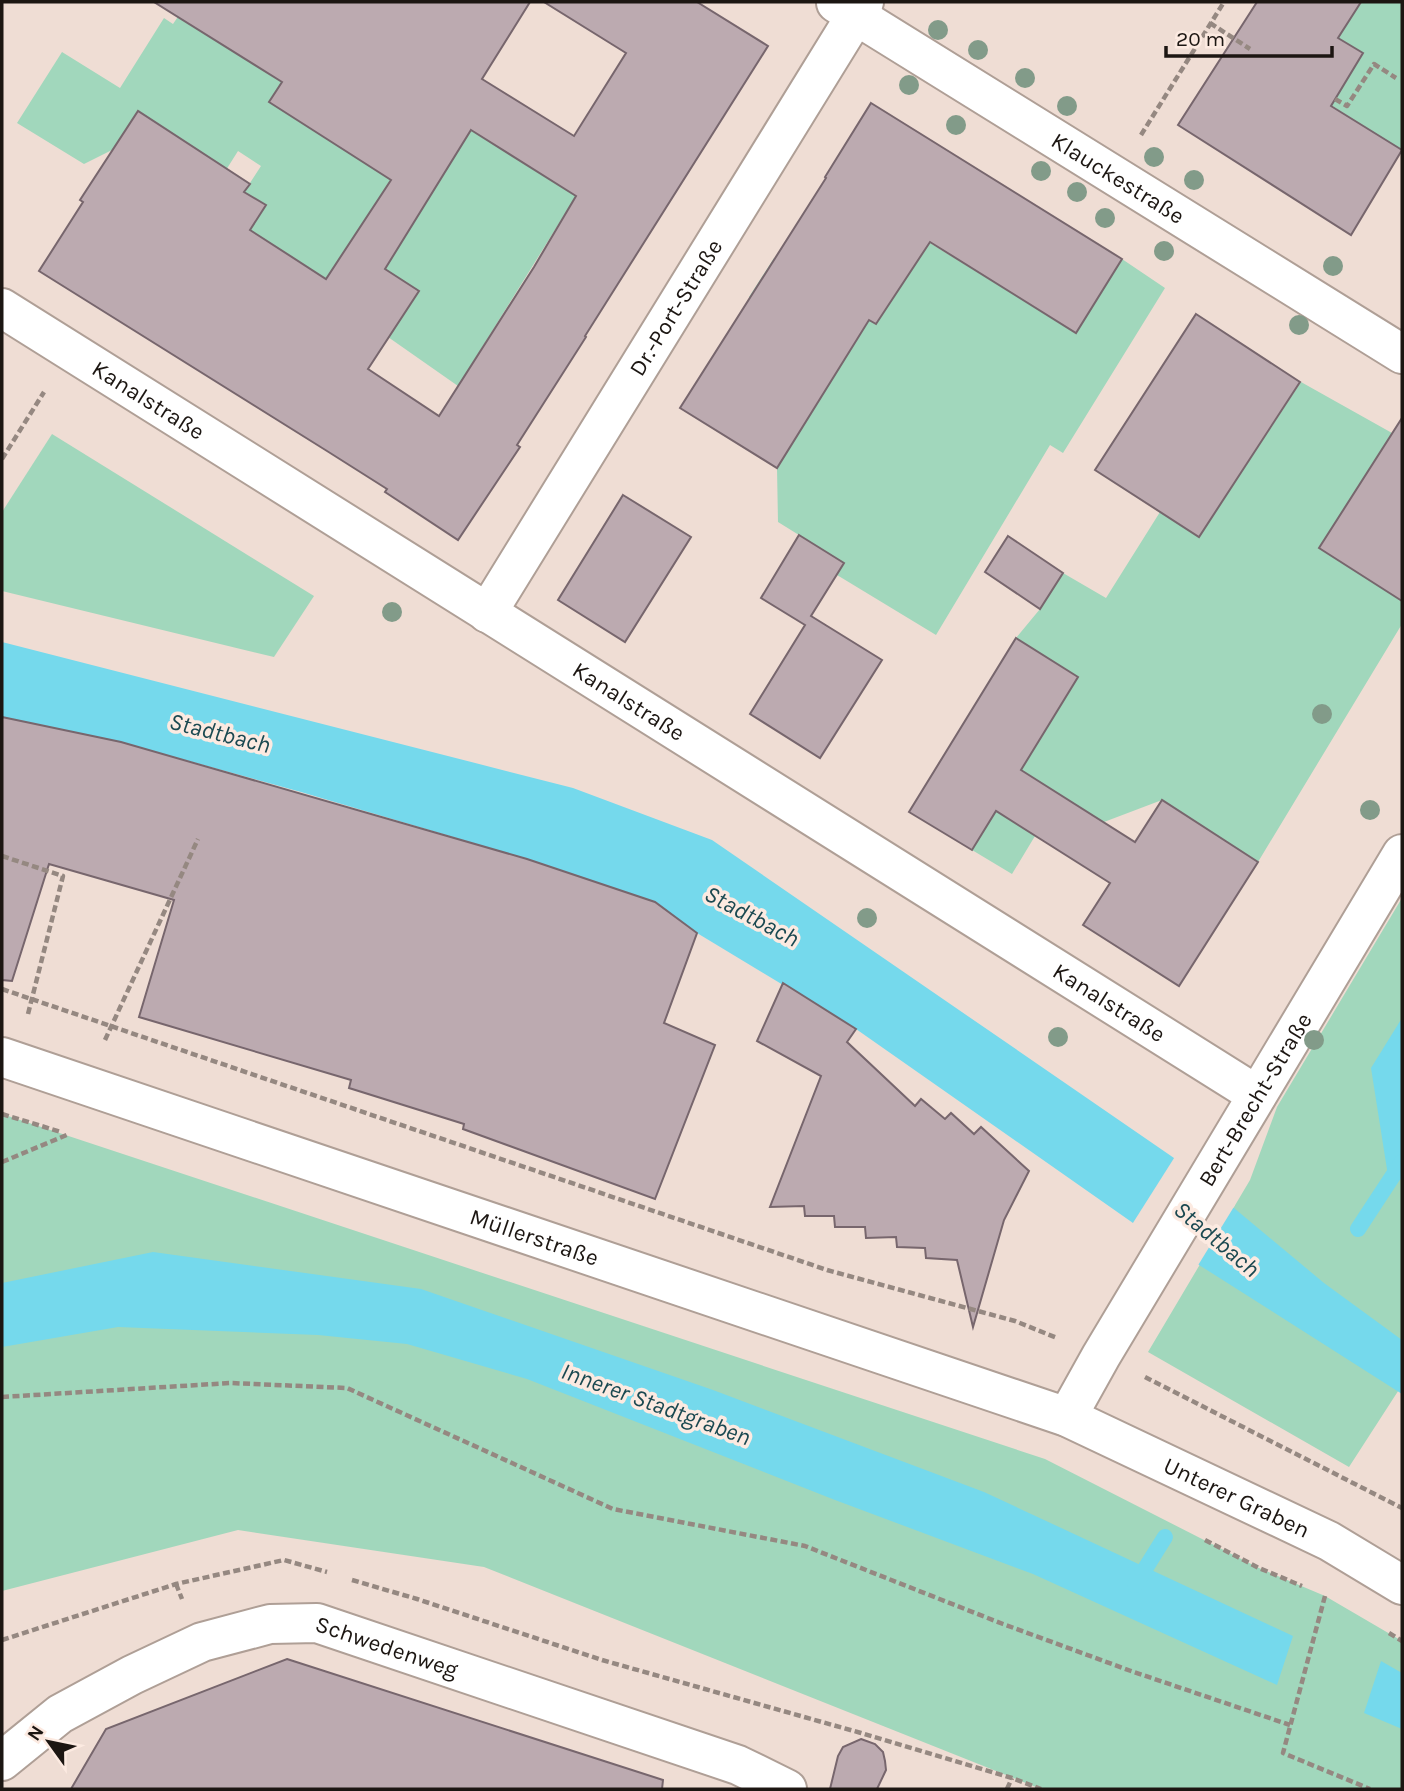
<svg xmlns="http://www.w3.org/2000/svg" width="1404" height="1791" font-family="Karla,sans-serif">
<style>
.green{fill:#a1d7bc}
.water{fill:#75d9ec}
.pier{fill:#efddd4}
.lines{fill:none;stroke-linecap:round;stroke-linejoin:round}
.stream{stroke:#75d9ec;stroke-width:16}
.building{fill:#bcaab0;stroke:#77666d;stroke-width:2;fill-rule:evenodd}
.minor-casing{stroke:#af9f96;stroke-width:42}
.tertiary-casing{stroke:#af9f96;stroke-width:42}
.path{stroke:#958881;stroke-width:4.5;stroke-dasharray:7 3.5;stroke-linecap:butt}
.minor{stroke:#fff;stroke-width:38}
.tertiary{stroke:#fff;stroke-width:38}
.tree{fill:#829b89}
.labels{text-anchor:middle;dominant-baseline:central;stroke-width:7;stroke-linejoin:round;paint-order:stroke}
.street-label{font-size:23px;fill:#1c1612;stroke:#fceae1}
.water-label{font-size:24px;font-style:italic;fill:#1b4951;stroke:#fceae1}
</style>
<rect width="100%" height="100%" fill="#efddd4"/>
<g class="green">
<polygon points="188,2 265,2 277,9 245,59 303,96 426,202 471,130 576,196 458,386 388,337 418,291 349,245 318,291 275,246 250,230 265,205 244,192 261,166 238,151 197,216 138,111 121,137 118,147 84,164 17,123 62,52 120,88 164,18 173,24"/>
<polygon points="1361,2 1402,2 1402,151 1331,105 1363,54 1338,38"/>
<polygon points="930,243 1076,333 1122,259 1165,288 1063,453 1050,445 936,635 837,575 844,563 778,522 777,468 846,357 749,297 774,258 876,324"/>
<polygon points="1301,382 1392,433 1319,548 1402,601 1402,624 1258,862 1162,800 1104,822 1035,836 1012,874 972,850 1078,677 1016,638 1040,609 1063,573 1106,598 1160,512 1199,537"/>
<polygon points="52,434 314,596 274,657 2,591 2,512"/>
<polygon points="1402,898 1402,1385 1349,1467 1148,1352 1250,1180 1277,1107"/>
<polygon points="2,1114 1045,1459 1259,1568 1325,1596 1402,1641 1402,1789 1041,1789 484,1567 238,1530 2,1591"/>
</g>
<g class="water">
<polygon points="2,642 573,788 712,840 1174,1158 1324,1283 1402,1340 1402,1394 1133,1223 856,1029 697,933 655,902 527,859 301,792 120,742 2,717"/>
<polygon points="1402,1018 1402,1179 1389,1182 1371,1068"/>
<polygon points="153,1252 421,1289 713,1390 984,1492 1293,1636 1277,1685 1033,1574 835,1500 527,1379 407,1344 318,1335 118,1327 2,1347 2,1283"/>
<polygon points="1381,1661 1402,1673 1402,1729 1364,1713"/>
</g>
<polygon class="pier" points="1176,1155 1235,1205 1197,1267 1131,1226"/>
<g class="lines">
<g class="stream">
<polyline points="1358,1229 1402,1162"/>
<polyline points="1135,1585 1165,1537"/>
</g>
</g>
<g class="building">
<path d="M154,2h376l-48,77 92,57 52,-83 -82,-51h153l71,44 -183,290 1,1 -69,108 3,2 -62,93 -73,-48 2,-3 -60,-38 -288,-180 44,-69 -3,-2 58,-89 112,73 -6,8 22,13 -16,25 76,49 65,-99 -122,-78 13,-20zM471,130l105,66 -42,71 -95,149 -71,-47 51,-78 -34,-22z"/>
<polygon points="1257,2 1361,2 1338,38 1363,53 1331,106 1402,150 1351,235 1178,125"/>
<polygon points="871,103 1122,259 1076,333 930,242 876,324 869,320 777,468 680,408 826,178 825,177"/>
<polygon points="1196,314 1300,382 1199,537 1095,470"/>
<polygon points="1402,418 1402,601 1319,548"/>
<polygon points="623,495 691,537 625,642 558,600"/>
<polygon points="799,535 844,563 811,616 882,660 820,758 750,714 805,625 761,598"/>
<polygon points="1008,536 1063,573 1040,609 985,572"/>
<polygon points="1016,638 1078,677 1021,770 1135,842 1162,800 1258,862 1179,986 1083,925 1110,883 996,811 972,850 909,812"/>
<polygon points="2,717 121,742 527,859 655,902 697,933 664,1023 715,1045 655,1199 463,1129 464,1124 349,1088 351,1080 139,1017 174,900 49,864 12,981 2,980"/>
<polygon points="783,983 856,1029 847,1042 915,1106 921,1099 945,1119 951,1113 974,1134 981,1127 1029,1171 1004,1220 973,1327 957,1260 926,1258 925,1248 897,1247 896,1237 866,1238 865,1227 835,1227 834,1216 805,1216 804,1206 770,1207 821,1076 757,1041"/>
<polygon points="287,1659 663,1780 662,1789 71,1789 106,1729"/>
<polygon points="861,1739 875,1744 883,1752 885,1761 886,1770 877,1789 830,1789 838,1756 843,1747"/>
</g>
<g class="lines">
<g class="minor-casing">
<g id="minor">
<path id="s1" d="M836,3l566,351"/>
<path id="s2" d="M2,308l1255,787"/>
<path id="s3" d="M487,613l377,-611"/>
<path id="s4" d="M1067,1417l34,-61 301,-502"/>
<path id="s5" d="M2,1761l58,-47 72,-39 70,-33 68,-18 47,-1 421,142 49,24"/>
</g>
</g>
<g class="tertiary-casing">
<g id="tertiary">
<path id="s6" d="M2,1057l1065,360 262,124 73,44"/>
</g>
</g>
<g class="path">
<polyline points="1210,23 1250,49"/>
<polyline points="1335,99 1347,106 1374,64 1396,78"/>
<polyline points="1141,135 1224,2"/>
<polyline points="2,459 44,392"/>
<polyline points="2,856 63,876 28,1014"/>
<polyline points="2,989 827,1270 1015,1321 1057,1338"/>
<polyline points="105,1040 198,839"/>
<polyline points="2,1114 61,1132"/>
<polyline points="2,1162 69,1134"/>
<polyline points="1145,1377 1402,1508"/>
<polyline points="2,1397 230,1383 347,1388 613,1509 805,1546 1003,1624 1131,1671 1290,1725"/>
<polyline points="1205,1540 1259,1568 1302,1586"/>
<polyline points="352,1580 417,1599 602,1660 861,1733 1012,1778 1041,1789"/>
<polyline points="176,1584 182,1599"/>
<polyline points="1325,1596 1283,1753 1370,1789"/>
<polyline points="1389,1633 1402,1641"/>
<polyline points="2,1640 176,1584 284,1560 327,1572"/>
<polyline points="1007,1789 1012,1778"/>
</g>
<use href="#minor" class="minor"/>
<use href="#tertiary" class="tertiary"/>
</g>
<g class="tree">
<circle cx="938" cy="30" r="10"/>
<circle cx="978" cy="50" r="10"/>
<circle cx="1025" cy="78" r="10"/>
<circle cx="909" cy="85" r="10"/>
<circle cx="1067" cy="106" r="10"/>
<circle cx="956" cy="125" r="10"/>
<circle cx="1154" cy="157" r="10"/>
<circle cx="1041" cy="171" r="10"/>
<circle cx="1194" cy="180" r="10"/>
<circle cx="1077" cy="192" r="10"/>
<circle cx="1105" cy="218" r="10"/>
<circle cx="1164" cy="251" r="10"/>
<circle cx="1333" cy="266" r="10"/>
<circle cx="1299" cy="325" r="10"/>
<circle cx="392" cy="612" r="10"/>
<circle cx="1322" cy="714" r="10"/>
<circle cx="1370" cy="810" r="10"/>
<circle cx="867" cy="918" r="10"/>
<circle cx="1058" cy="1037" r="10"/>
<circle cx="1314" cy="1040" r="10"/>
</g>
<g class="labels">
<g class="street-label">
<text stroke="none"><textPath href="#s1" startOffset="332">Klauckestraße</textPath></text>
<text stroke="none"><textPath href="#s3" startOffset="359">Dr.-Port-Straße</textPath></text>
<text stroke="none"><textPath href="#s2" startOffset="173">Kanalstraße</textPath></text>
<text stroke="none"><textPath href="#s2" startOffset="740">Kanalstraße</textPath></text>
<text stroke="none"><textPath href="#s2" startOffset="1307">Kanalstraße</textPath></text>
<text stroke="none"><textPath href="#s4" startOffset="369">Bert-Brecht-Straße</textPath></text>
<text stroke="none"><textPath href="#s6" startOffset="562">Müllerstraße</textPath></text>
<text stroke="none"><textPath href="#s6" startOffset="1312">Unterer Graben</textPath></text>
<text stroke="none"><textPath href="#s5" startOffset="425">Schwedenweg</textPath></text>
</g>
<g class="water-label">
<text transform="translate(220 733) rotate(14)">Stadtbach</text>
<text transform="translate(752 916) rotate(28)">Stadtbach</text>
<text transform="translate(1217 1239) rotate(40)">Stadtbach</text>
<text transform="translate(656 1404) rotate(20)">Innerer Stadtgraben</text>
</g>
</g>
<rect width="1404" height="1791" fill="none" stroke="#1c1612" stroke-width="7"/>
<g transform="translate(49 1742) rotate(303)" stroke="#fceae1" stroke-width="5" paint-order="stroke">
<path d="M0-5L12 26L0 18L-12 26Z" fill="#1c1612"/>
<text y="-10" font-size="19" font-weight="bold" text-anchor="middle" fill="#1c1612">N</text>
</g>
<path d="M1166 46v10h166v-10" fill="none" stroke="#1c1612" stroke-width="3.5"/>
<text x="1176" y="46" font-size="21" fill="#1c1612" stroke="#fceae1" stroke-width="5" paint-order="stroke">20 m</text>
</svg>
